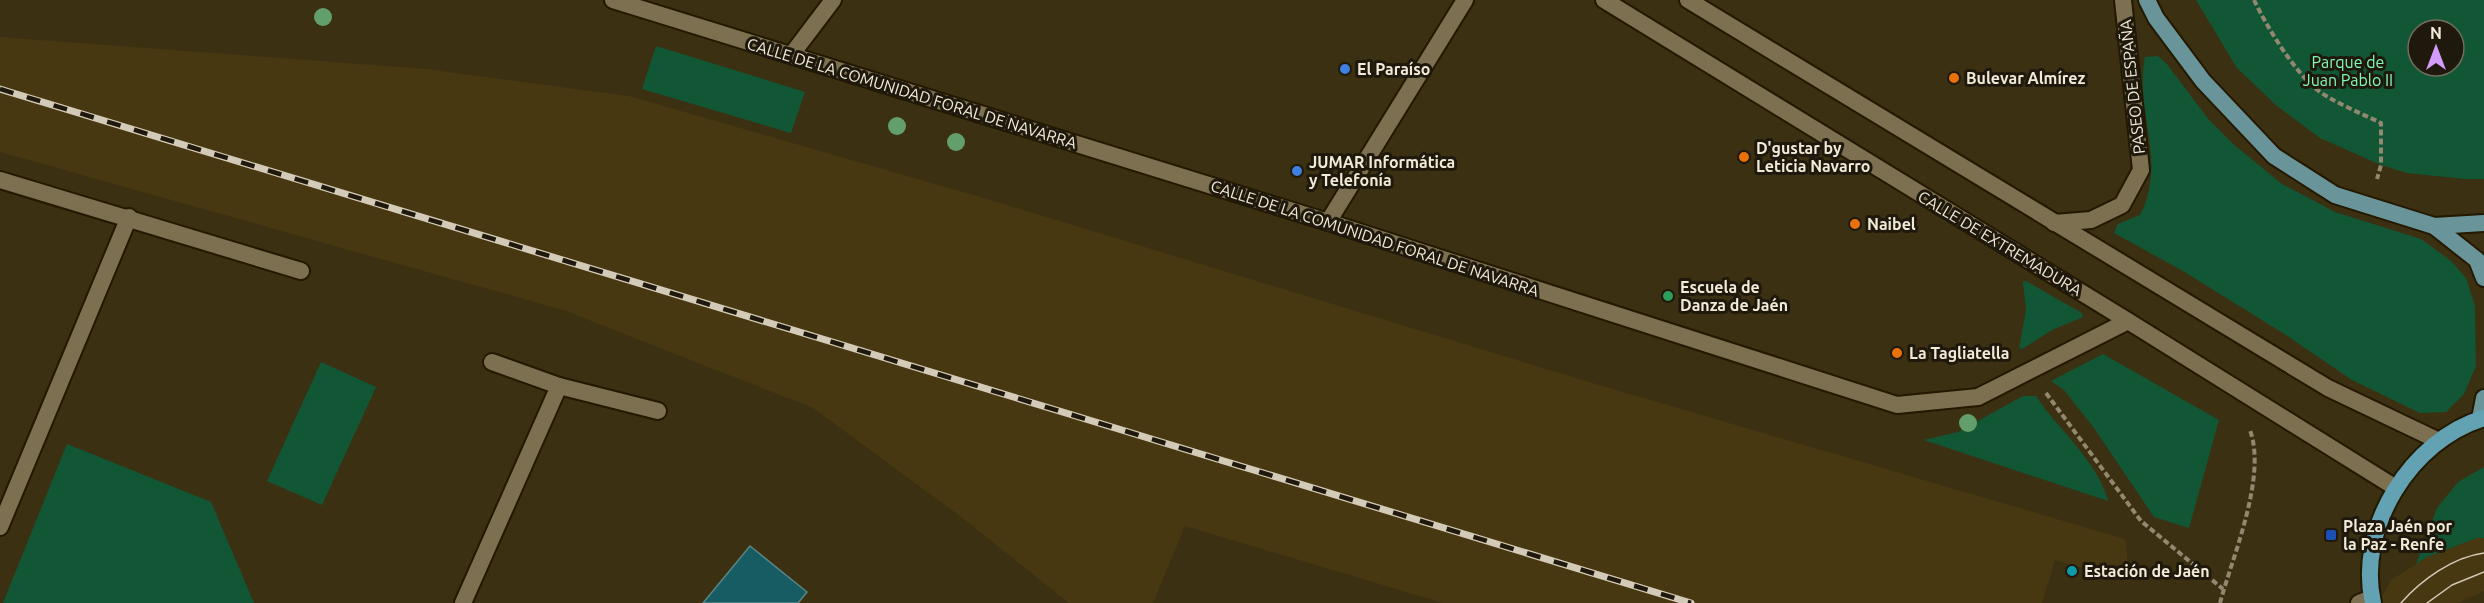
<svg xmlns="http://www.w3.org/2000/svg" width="2484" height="603" font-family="Ubuntu,sans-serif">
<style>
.built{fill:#473811}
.green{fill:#115736;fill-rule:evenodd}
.water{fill:#165c62;stroke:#588785;stroke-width:1.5}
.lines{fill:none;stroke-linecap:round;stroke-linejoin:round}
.minor-casing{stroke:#231800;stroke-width:20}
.primary-casing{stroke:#231800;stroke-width:20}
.trunk-casing{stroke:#231800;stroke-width:20}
.path{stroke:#928870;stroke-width:4;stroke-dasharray:6 3;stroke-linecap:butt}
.minor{stroke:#7d7050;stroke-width:16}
.primary{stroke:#69959a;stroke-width:16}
.trunk{stroke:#62a2b2;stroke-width:16}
.tram{stroke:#d3cbb7;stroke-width:1.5}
.rail-casing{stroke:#d3cbb7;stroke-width:7}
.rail{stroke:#1e190c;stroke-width:4.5;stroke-dasharray:14;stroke-linecap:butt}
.tree{fill:#639e6d}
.shop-dot{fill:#3f7fe0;stroke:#1e190c;stroke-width:2}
.food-dot{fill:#e8710a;stroke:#1e190c;stroke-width:2}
.leisure-dot{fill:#2e9e5b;stroke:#1e190c;stroke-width:2}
.transit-dot{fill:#1a4fb4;stroke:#1e190c;stroke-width:2}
.culture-dot{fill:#0f9aa8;stroke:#1e190c;stroke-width:2}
.labels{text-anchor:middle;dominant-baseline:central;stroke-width:6;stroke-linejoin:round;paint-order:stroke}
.park-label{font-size:16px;fill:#83f8b7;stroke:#1e190c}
.poi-label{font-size:16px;font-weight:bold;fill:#f1ead8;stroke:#1e190c;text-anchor:start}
.street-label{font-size:16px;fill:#f1ead8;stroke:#1e190c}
</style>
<rect width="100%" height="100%" fill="#3c3012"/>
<g class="built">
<polygon points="0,37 426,69 629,96 977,196 1589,382 2125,539 2130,582 2055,560 2042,603 1443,603 1185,526 1153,603 1069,603 960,516 813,408 563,310 0,152"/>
<polygon points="2477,538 2484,538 2484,591 2458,603 2378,603 2391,580 2427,557"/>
</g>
<g class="green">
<path d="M2196,0h288v179h-19l-58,-6 -26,-8 -61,-27 -43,-32 -40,-38zM2418,30h36v36h-36z"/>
<polygon points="656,46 805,92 791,133 642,89"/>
<path d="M2158,56l8,7 43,57 24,24 49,40 53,28 86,27 30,22 15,17 9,28 1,60 -12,28 -18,18 -26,1 -68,-33 -66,-45 -103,-64 -69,-38 4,-9 22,-9c28,-54 -6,-103 5,-158z"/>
<polygon points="2026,281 2082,313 2083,317 2052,330 2022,349 2019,348 2026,310 2023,282"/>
<polygon points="2103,354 2219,420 2189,528 2154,517 2094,428 2064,390 2051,381"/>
<polygon points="321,362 376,387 322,505 267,481"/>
<path d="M2023,396h13c23,35 61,64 72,105l-184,-61 34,-8z"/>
<polygon points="67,444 211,502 254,603 3,603"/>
<polygon points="2484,467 2484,538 2477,538 2427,557 2416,564 2437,508 2458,482"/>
</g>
<polygon class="water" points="750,546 807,592 798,603 703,603"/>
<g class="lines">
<g class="minor-casing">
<g id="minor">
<polyline points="613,0 1328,222 1897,405 1978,397 2128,321"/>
<polyline points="1604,0 2128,321 2396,488"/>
<polyline points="1688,0 2328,388 2439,441"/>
<polyline points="792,54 833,0"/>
<polyline points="0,180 301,271"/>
<polyline points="1328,222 1465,0"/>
<polyline points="2054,223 2091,220 2122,205 2141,170 2123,0"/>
<polyline points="559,386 658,411"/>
<polyline points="0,527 129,217"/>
<polyline points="463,603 559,386 492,362"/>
<polyline points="2359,603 2372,598"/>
</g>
</g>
<g class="primary-casing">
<g id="primary">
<polyline points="2147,0 2156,18 2203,81 2274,156 2335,195 2434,226 2484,223"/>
<polyline points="2434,226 2477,260 2484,278"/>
<polyline points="2480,419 2484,398"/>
</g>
</g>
<g class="trunk-casing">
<path id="trunk" d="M2373,603c-17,-75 38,-163 111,-185"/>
</g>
<g class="path">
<path d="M2254,0c13,27 38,68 61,88 15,13 48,26 66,35v42l-4,14"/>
<polyline points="2046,393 2141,521 2223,589"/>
<path d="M2220,603c13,-48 47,-126 30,-173"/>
</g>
<use href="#minor" class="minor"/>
<use href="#primary" class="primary"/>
<use href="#trunk" class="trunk"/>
<g class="tram">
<path d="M2401,603c20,-23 52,-46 83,-50"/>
<polyline points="2427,603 2452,585 2484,572"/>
</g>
<g class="rail-casing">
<polyline id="rail" points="0,89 1691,603"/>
</g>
<use href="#rail" class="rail"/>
</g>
<g class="tree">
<circle cx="323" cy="17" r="9"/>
<circle cx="897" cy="126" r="9"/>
<circle cx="956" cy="142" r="9"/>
<circle cx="1968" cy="423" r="9"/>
</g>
<g class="shop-dot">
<circle cx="1345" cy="69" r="6"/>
<circle cx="1297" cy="171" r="6"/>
</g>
<g class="food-dot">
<circle cx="1954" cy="78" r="6"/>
<circle cx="1744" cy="157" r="6"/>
<circle cx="1855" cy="224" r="6"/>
<circle cx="1897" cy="353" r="6"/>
</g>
<circle class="leisure-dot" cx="1668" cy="296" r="6"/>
<rect class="transit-dot" x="2325" y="529" width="12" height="12" rx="3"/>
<circle class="culture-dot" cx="2072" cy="571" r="6"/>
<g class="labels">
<g class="park-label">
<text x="2348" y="62">Parque de<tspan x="2348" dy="18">Juan Pablo II</tspan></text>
</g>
<g class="poi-label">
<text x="1357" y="69">El Paraíso</text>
<text x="1966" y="78">Bulevar Almírez</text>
<text x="1756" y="148">D'gustar by<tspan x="1756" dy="18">Leticia Navarro</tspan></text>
<text x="1309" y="162">JUMAR Informática<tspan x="1309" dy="18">y Telefonía</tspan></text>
<text x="1867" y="224">Naibel</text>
<text x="1680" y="287">Escuela de<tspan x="1680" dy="18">Danza de Jaén</tspan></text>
<text x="1909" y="353">La Tagliatella</text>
<text x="2343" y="526">Plaza Jaén por<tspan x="2343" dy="18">la Paz - Renfe</tspan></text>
<text x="2084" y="571">Estación de Jaén</text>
</g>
<g class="street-label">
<text transform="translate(2132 87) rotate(-96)">PASEO DE ESPAÑA</text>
<text transform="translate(912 93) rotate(17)">CALLE DE LA COMUNIDAD FORAL DE NAVARRA</text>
<text transform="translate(1375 238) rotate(18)">CALLE DE LA COMUNIDAD FORAL DE NAVARRA</text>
<text transform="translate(2000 243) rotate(31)">CALLE DE EXTREMADURA</text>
</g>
</g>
<g transform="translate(2436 48)"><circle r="28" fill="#1e190c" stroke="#726d5e" stroke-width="1.5"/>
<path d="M0-4.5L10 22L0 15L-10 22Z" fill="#d39cfc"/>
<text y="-9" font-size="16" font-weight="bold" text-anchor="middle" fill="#f1ead8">N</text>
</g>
</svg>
